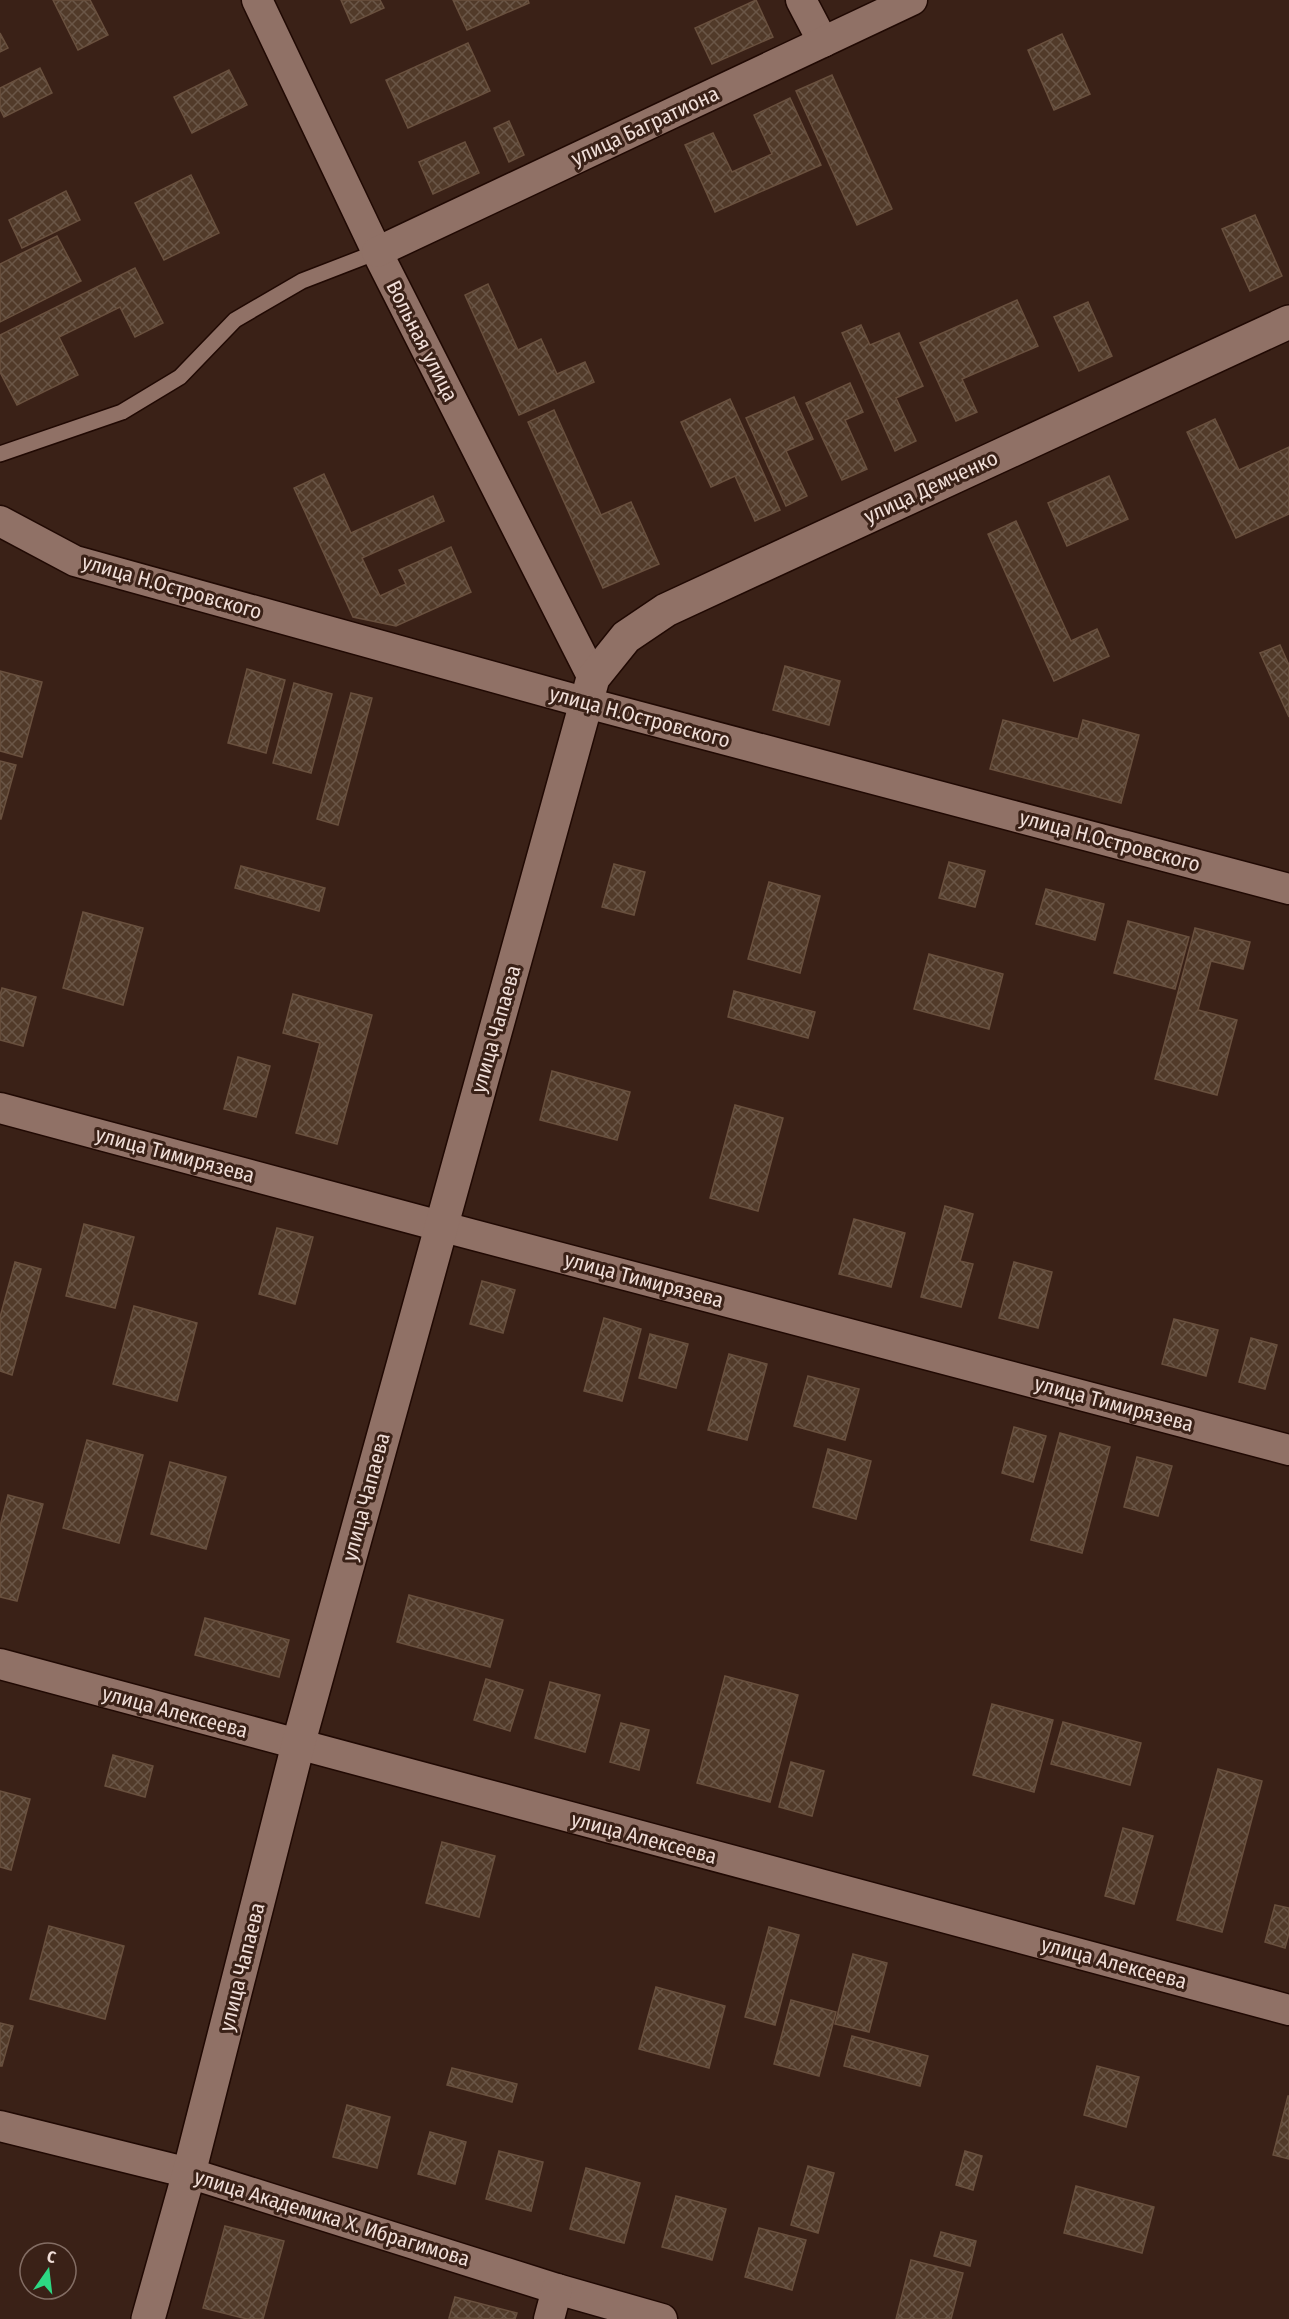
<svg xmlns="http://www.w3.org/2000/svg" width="1289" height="2319" font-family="'Fira Sans Condensed',sans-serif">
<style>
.building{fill:url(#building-cross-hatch);stroke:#69503e;stroke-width:1.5}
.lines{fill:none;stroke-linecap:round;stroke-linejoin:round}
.service-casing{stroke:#200903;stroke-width:18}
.minor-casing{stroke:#200903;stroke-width:33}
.tertiary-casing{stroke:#200903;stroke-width:36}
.service{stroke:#907166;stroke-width:15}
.minor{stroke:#907166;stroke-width:30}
.tertiary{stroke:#907166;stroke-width:33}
.labels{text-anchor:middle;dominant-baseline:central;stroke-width:6;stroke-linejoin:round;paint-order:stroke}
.street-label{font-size:21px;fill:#f0ded8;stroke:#3a2117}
</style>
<defs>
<pattern id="building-cross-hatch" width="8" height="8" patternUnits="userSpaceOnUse" patternTransform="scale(1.5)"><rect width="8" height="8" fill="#513a29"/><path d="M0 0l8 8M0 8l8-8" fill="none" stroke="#6a5647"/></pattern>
</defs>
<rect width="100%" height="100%" fill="#3a2117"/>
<g class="building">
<polygon points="53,0 90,0 108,35 78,50"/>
<polygon points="341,0 380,0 384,8 351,23"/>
<polygon points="453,0 528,0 529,3 467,30"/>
<polygon points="756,0 773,37 712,64 695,28"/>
<polygon points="0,33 8,48 0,52"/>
<polygon points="1062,34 1090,94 1054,110 1028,50"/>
<polygon points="468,43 490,91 408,128 386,80"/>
<polygon points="40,68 52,93 4,117 0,109 0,88"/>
<polygon points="229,70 247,105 192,133 174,97"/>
<polygon points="832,75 892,209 857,225 796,91"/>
<polygon points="790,98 821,165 715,212 685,145 713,133 732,172 772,154 754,115"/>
<polygon points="509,121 524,155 509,162 494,128"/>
<polygon points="465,142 479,173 433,194 419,162"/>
<polygon points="191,175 219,233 164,260 135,203"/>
<polygon points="66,191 80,220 22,248 9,220"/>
<polygon points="1255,215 1282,276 1250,291 1222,229"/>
<polygon points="57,236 81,281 0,322 0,264"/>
<polygon points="135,268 163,323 135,337 120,307 59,337 78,375 17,405 0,372 0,335"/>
<polygon points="488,284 518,350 541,339 557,374 585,362 594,382 519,415 465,295"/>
<polygon points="1017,300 1038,346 962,379 977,412 956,421 920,343"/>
<polygon points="1088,302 1112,356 1079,371 1054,317"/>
<polygon points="861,325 870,345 899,333 923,386 896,398 916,441 895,451 842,333"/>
<polygon points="850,383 863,412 845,420 867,469 842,480 806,403"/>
<polygon points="794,397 813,439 786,451 807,496 786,506 746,418"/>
<polygon points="730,399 780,510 755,521 735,476 711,487 681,422"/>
<polygon points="554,410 601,515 631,502 659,564 603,588 528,422"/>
<polygon points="1215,419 1239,470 1289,447 1289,514 1236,538 1187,432"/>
<polygon points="324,474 351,533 433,496 444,521 362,558 380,596 406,584 399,570 451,547 471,592 396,626 353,617 294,488"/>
<polygon points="1109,476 1128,519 1067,546 1048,503"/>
<polygon points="1016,521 1071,641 1097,629 1109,656 1054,681 988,534"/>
<polygon points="1280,645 1289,665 1289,717 1260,653"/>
<polygon points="785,666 840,681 829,725 773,710"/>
<polygon points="247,669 285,680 266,753 228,743"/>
<polygon points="0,671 42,682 22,757 0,751"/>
<polygon points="294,683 332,694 311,773 273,763"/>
<polygon points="351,693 372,698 338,825 317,819"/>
<polygon points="1003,720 1078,739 1083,720 1139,735 1121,803 990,769"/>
<polygon points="0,761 16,765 1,819 0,819"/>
<polygon points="949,862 985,871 975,907 939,898"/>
<polygon points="614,864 645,872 634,915 602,907"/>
<polygon points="241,866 325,888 319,911 235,888"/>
<polygon points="769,882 820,896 800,973 748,959"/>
<polygon points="1046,889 1104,904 1095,940 1036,924"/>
<polygon points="83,912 143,928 123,1005 63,988"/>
<polygon points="1128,921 1189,937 1175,989 1114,973"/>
<polygon points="1195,928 1250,942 1243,969 1211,961 1198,1010 1237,1020 1217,1095 1155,1079"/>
<polygon points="929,954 1003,974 989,1029 914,1009"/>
<polygon points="2,988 36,997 23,1046 0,1040 0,995"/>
<polygon points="734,991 815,1012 808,1038 728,1017"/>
<polygon points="293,994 372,1015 337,1144 296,1133 320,1043 283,1033"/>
<polygon points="238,1057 270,1066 256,1117 224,1109"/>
<polygon points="552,1071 630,1092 617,1140 540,1120"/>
<polygon points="735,1105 783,1118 758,1211 710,1198"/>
<polygon points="945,1206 973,1214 960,1261 973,1264 961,1307 921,1297"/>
<polygon points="854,1219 905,1233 891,1287 839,1274"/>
<polygon points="84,1224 134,1237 115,1308 66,1296"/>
<polygon points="277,1228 313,1237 295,1304 259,1294"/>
<polygon points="15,1262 41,1269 12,1375 0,1371 0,1317"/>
<polygon points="1014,1262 1052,1272 1038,1328 999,1318"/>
<polygon points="482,1281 515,1290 503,1333 470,1324"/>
<polygon points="134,1306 197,1323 177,1401 113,1384"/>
<polygon points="604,1318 641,1329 622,1401 584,1391"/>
<polygon points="1174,1319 1218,1330 1206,1376 1162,1364"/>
<polygon points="650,1334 688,1344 676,1388 639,1378"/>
<polygon points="1251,1338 1277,1345 1265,1389 1239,1382"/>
<polygon points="729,1354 767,1364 747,1440 708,1430"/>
<polygon points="808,1376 859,1389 845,1440 794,1426"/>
<polygon points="1014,1427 1046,1436 1033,1482 1002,1473"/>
<polygon points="1060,1433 1110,1447 1082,1553 1031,1540"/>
<polygon points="87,1440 143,1455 119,1543 63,1528"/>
<polygon points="828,1449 871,1461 856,1519 813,1507"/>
<polygon points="1137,1457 1172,1466 1158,1516 1124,1507"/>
<polygon points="170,1462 226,1477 206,1549 151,1534"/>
<polygon points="8,1495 43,1504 17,1601 0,1597 0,1526"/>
<polygon points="409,1595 503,1620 490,1667 397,1642"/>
<polygon points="205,1618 289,1640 279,1677 195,1655"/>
<polygon points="725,1676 798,1695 770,1802 697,1783"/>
<polygon points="486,1679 523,1690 510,1731 474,1720"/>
<polygon points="550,1682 600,1695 585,1752 535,1738"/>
<polygon points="992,1704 1053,1720 1034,1792 973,1775"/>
<polygon points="1063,1722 1141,1743 1130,1785 1051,1764"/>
<polygon points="621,1723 649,1730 639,1770 610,1762"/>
<polygon points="113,1755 153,1766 145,1797 105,1786"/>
<polygon points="791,1762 824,1771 812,1816 779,1807"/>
<polygon points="1218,1769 1262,1781 1222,1932 1177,1920"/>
<polygon points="0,1791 30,1799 11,1870 0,1867"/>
<polygon points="1123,1828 1153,1836 1134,1904 1105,1896"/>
<polygon points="442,1842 495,1856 479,1917 426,1903"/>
<polygon points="1275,1905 1289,1908 1289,1933 1285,1948 1265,1942"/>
<polygon points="49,1926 124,1946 105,2019 30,1999"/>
<polygon points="769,1927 799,1935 775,2025 745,2017"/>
<polygon points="853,1954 887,1963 869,2032 835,2024"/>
<polygon points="656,1987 725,2006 709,2068 639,2049"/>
<polygon points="791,2000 836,2012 819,2076 774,2064"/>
<polygon points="0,2023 13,2026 2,2066 0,2066"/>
<polygon points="852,2036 928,2056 920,2086 844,2066"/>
<polygon points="1097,2066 1139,2077 1126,2127 1084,2115"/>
<polygon points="452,2068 517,2084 512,2102 447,2085"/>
<polygon points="1288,2096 1289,2096 1289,2159 1273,2155"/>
<polygon points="347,2105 390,2117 377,2168 333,2157"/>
<polygon points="430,2132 466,2142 455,2184 418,2174"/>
<polygon points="499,2151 543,2162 531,2211 486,2199"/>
<polygon points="965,2151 982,2156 973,2190 956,2185"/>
<polygon points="808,2166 834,2173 818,2233 791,2225"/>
<polygon points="586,2168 640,2183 624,2243 570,2229"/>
<polygon points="1076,2186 1154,2207 1142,2253 1064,2233"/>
<polygon points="676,2196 726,2209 712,2260 662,2247"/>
<polygon points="225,2226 284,2241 263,2319 247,2319 203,2308"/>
<polygon points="759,2228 806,2240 792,2290 745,2277"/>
<polygon points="941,2232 976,2241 970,2266 934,2256"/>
<polygon points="911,2260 963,2273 951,2319 896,2319"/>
<polygon points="455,2297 517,2313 515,2319 449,2318"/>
</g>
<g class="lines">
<g class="service-casing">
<polyline id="service" points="0,454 122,412 180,377 235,320 302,281 377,252"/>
</g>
<g class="minor-casing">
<g id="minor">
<polyline points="257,0 377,252 593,678"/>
<polyline points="801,0 823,42"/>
<polyline points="377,252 912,0"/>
<polyline points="0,521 75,561 587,703 1289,889"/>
<polyline points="0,1108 440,1226 1289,1450"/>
<polyline points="0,1664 1289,2010"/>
<polyline points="0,2126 189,2173 557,2289 662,2319"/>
<polyline points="549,2319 557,2289"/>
</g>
</g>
<g class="tertiary-casing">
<polyline id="tertiary" points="148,2319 189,2173 298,1745 593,678 626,637 666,610 1289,322"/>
</g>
<use href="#service" class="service"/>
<use href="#minor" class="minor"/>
<use href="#tertiary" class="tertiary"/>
</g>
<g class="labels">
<g class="street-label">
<text transform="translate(645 126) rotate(-25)">улица Багратиона</text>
<text transform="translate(422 341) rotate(63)">Вольная улица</text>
<text transform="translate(931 487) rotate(-25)">улица Демченко</text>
<text transform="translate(172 587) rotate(16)">улица Н.Островского</text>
<text transform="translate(640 717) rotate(15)">улица Н.Островского</text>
<text transform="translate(1110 841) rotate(15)">улица Н.Островского</text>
<text transform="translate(496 1029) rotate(-74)">улица Чапаева</text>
<text transform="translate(175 1155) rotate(15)">улица Тимирязева</text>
<text transform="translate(644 1280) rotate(15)">улица Тимирязева</text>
<text transform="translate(1114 1404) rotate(15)">улица Тимирязева</text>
<text transform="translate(366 1497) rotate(-75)">улица Чапаева</text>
<text transform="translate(175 1712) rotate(15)">улица Алексеева</text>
<text transform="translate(644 1838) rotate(15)">улица Алексеева</text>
<text transform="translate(1114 1963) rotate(15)">улица Алексеева</text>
<text transform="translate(242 1967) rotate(-76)">улица Чапаева</text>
<text transform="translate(332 2218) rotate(17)">улица Академика Х. Ибрагимова</text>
</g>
</g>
<g transform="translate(48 2271) rotate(14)"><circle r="28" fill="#3a2117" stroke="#836d64" stroke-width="1.5"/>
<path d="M0-4.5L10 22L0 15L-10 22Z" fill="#2dd883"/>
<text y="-9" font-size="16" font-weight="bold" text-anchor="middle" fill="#f0ded8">С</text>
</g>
</svg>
